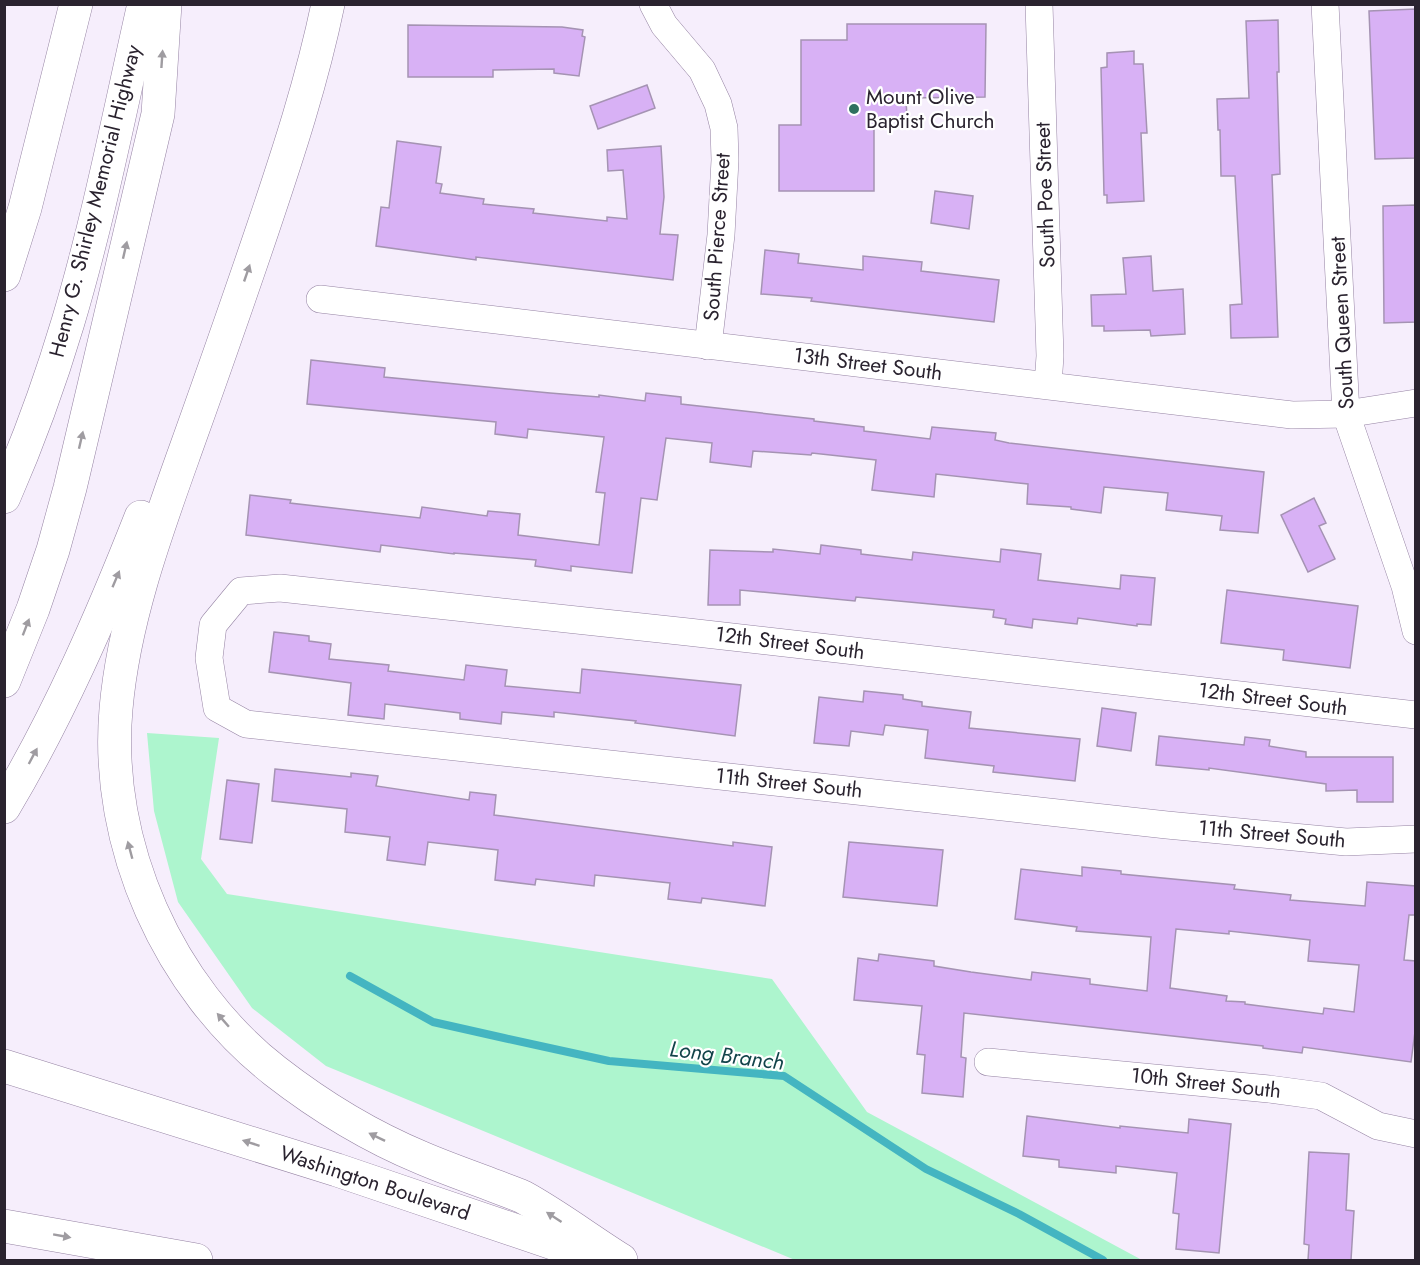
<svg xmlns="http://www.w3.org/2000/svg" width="1420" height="1265" font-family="Jost,sans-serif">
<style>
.green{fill:#adf5ce}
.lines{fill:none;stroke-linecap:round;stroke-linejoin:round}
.stream{stroke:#44b5c1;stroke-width:8}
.building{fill:#d8b1f5;stroke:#a593b3;stroke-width:1.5;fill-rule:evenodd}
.minor-casing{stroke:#9583a3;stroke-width:28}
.motorway-casing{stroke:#9583a3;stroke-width:34}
.minor{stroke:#fff;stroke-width:27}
.motorway{stroke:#fff;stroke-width:33}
.oneway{fill:#9f9ca1}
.poi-dot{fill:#2e7060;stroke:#fff;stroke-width:2}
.labels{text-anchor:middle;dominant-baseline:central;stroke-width:4.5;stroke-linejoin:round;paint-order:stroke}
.poi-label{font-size:21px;fill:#2a232f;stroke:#fff;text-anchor:start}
.street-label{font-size:21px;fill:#2a232f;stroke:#fff}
.water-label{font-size:22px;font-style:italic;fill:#12444a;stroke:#fff}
</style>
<rect width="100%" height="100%" fill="#f6eefc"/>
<polygon class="green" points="147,733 219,738 201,859 227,894 772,979 867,1112 1142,1260 795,1260 326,1066 252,1008 178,902 154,811"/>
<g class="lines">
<polyline class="stream" points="350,976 433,1022 504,1038 609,1061 784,1076 926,1169 1019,1214 1103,1260"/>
</g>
<g class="building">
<polygon points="1416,9 1416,158 1375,159 1369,11"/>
<polygon points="1278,20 1279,72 1277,72 1280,174 1272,175 1278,337 1231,338 1230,305 1242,304 1235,176 1221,176 1220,130 1218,130 1217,99 1249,98 1246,21"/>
<polygon points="847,24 986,24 985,97 906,98 907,120 874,120 874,191 779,191 779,125 801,125 801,40 847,40"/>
<polygon points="408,25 562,27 583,30 582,36 585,37 579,76 554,73 554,69 493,70 493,77 408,77"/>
<polygon points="1134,51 1134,64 1143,64 1147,133 1141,133 1144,201 1107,203 1107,195 1104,195 1101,68 1107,67 1107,53"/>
<polygon points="647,85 655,108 598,129 590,106"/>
<polygon points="397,141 441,147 436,183 442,184 440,193 484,199 483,204 534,209 533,213 607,221 607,217 627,219 623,170 608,171 607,150 661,146 664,197 660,234 678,235 673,280 476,257 476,260 376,246 381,207 389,208"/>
<polygon points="935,191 973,196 969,229 931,223"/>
<polygon points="1416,205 1416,322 1384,323 1383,206"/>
<polygon points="765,250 799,254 798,263 863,270 863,256 922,262 921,271 999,280 994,322 811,301 812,298 761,294"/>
<polygon points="1151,256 1153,291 1183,289 1185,334 1151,336 1150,330 1104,331 1104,326 1092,326 1091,295 1126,294 1123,258"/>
<polygon points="311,360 385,368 384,377 550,393 599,397 599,395 645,401 646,393 681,397 681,404 814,419 814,421 864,427 864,431 930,439 932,427 996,433 995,440 1009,443 1264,472 1258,533 1220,530 1222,516 1166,510 1168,493 1104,487 1101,513 1071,509 1071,507 1027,504 1028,484 936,474 934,497 872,490 876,460 812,453 811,455 753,451 751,467 710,462 712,443 666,438 657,500 641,498 632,573 571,566 571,571 535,566 536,560 454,553 454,554 381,545 380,552 246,535 250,495 291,500 290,503 420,518 422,507 487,516 488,511 520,514 518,535 599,545 605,493 596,492 604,437 528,429 527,438 495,434 496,422 307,404"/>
<polygon points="1314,498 1326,523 1319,526 1335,559 1308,572 1281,515"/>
<polygon points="821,545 861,550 861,554 912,560 913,552 1000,562 1001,549 1041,554 1038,580 1120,589 1121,575 1155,578 1151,625 1137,624 1137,626 1078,618 1077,624 1033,619 1032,628 1005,624 1006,619 993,617 994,610 856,597 855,601 740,590 740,605 708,605 710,550 773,552 773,549 820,554"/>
<polygon points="1227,590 1358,606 1350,668 1283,660 1284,650 1221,643"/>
<polygon points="274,632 309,636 309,641 331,644 329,659 389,665 388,671 464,680 466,665 507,670 505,686 580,693 582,669 741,685 735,736 635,723 636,721 554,712 554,717 502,712 501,724 460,719 460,713 385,704 384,719 348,715 351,683 269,672"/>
<polygon points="864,691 903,695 903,699 922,702 922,706 971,712 969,728 1080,739 1075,781 993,772 994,766 925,758 928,730 885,725 883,735 851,731 849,746 814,743 819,697 863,702"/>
<polygon points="1102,708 1136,713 1131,751 1097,746"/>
<polygon points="1159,736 1244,745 1245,737 1270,740 1269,746 1306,752 1306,757 1393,757 1393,802 1357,802 1357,790 1326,791 1326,784 1209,768 1209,770 1156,765"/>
<polygon points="275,769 351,777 351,773 378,776 376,786 469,800 470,792 496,795 494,815 733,846 733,842 772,847 765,906 702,898 701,903 668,899 670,883 595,875 594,886 536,879 535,885 495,880 498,850 428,842 425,865 387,860 390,837 345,832 347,809 272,801"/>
<polygon points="227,780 259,784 252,843 220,839"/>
<polygon points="849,842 943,850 937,906 843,897"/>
<path d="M1082,867l39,4v3l114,11 -1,4 57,6 -1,5 75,6 2,-24 49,4v29h-7l-5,45 12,1v63l-5,38 -108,-15 -1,6 -39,-5v-2l-299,-33 -3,44 5,1 -3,39 -41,-4 3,-38 -8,-1 5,-48 -68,-6 4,-42 20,3 1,-7 55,7v5l37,6 60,8 1,-8 58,7v5l57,7 4,-54 -75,-6 1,-4 -62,-8 6,-50 61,7zM1176,929l53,5v-3l81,9 -2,21 51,4 -5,47 -30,-4 -1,6 -78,-10v-2l-19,-1 1,-5 -57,-8z"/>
<polygon points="1027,1116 1120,1128 1120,1126 1188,1133 1189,1119 1231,1124 1219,1253 1176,1249 1179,1214 1173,1213 1177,1173 1116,1166 1116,1173 1059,1167 1059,1160 1023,1156"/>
<polygon points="1309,1152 1349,1154 1346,1210 1354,1211 1351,1260 1308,1260 1309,1245 1304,1244"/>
</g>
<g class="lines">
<g class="minor-casing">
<g id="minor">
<polyline points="653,4 664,25 702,70 718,104 724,128 725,160 721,235 708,346"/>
<polyline points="1039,4 1050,356 1048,385"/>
<polyline points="1325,4 1346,414 1405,586 1416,631"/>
<polyline points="320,299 1292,415 1346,414 1416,403"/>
<polyline points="1416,715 688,632 280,588 241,591 213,625 209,658 217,708 246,724 1167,825 1346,842 1416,839"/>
<polyline points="988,1062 1269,1089 1321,1096 1378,1126 1416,1134"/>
</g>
</g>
<g class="motorway-casing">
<g id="motorway">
<path d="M328,4c-16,77 -40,150 -65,224 -24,71 -49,142 -74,212 -31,87 -65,177 -73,269 -12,136 53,279 159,362 45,35 94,65 147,87 21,9 43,17 65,25 12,5 25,9 36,14 33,18 66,43 98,63"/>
<polyline points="4,275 25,208 76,4"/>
<path d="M4,497c25,-57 46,-115 64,-175 31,-104 52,-212 76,-318"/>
<polyline points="4,681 33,609 53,550 70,488 158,114 165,4"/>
<path d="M4,807c55,-92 98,-191 137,-290"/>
<polyline points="4,1066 337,1170 591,1256"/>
<polyline points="4,1226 196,1260"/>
</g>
</g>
<use href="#minor" class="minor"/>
<use href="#motorway" class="motorway"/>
</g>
<defs><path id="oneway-solid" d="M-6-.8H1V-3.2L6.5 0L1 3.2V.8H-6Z" transform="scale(1.5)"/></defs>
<g class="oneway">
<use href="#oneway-solid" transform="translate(162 59) rotate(-86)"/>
<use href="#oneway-solid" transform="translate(125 250) rotate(-77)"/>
<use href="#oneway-solid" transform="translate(247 273) rotate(-71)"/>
<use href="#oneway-solid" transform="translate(81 440) rotate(-77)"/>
<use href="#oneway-solid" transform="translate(116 579) rotate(-67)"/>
<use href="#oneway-solid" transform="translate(26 627) rotate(-69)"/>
<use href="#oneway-solid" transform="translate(33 756) rotate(-62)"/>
<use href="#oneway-solid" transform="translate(130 850) rotate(-105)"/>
<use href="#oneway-solid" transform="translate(223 1020) rotate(-131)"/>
<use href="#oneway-solid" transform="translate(377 1137) rotate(-154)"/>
<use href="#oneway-solid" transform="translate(251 1143) rotate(-162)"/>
<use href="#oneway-solid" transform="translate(554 1217) rotate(-147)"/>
<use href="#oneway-solid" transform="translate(62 1236) rotate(10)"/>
</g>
<circle class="poi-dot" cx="854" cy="109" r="6"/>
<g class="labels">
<g class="poi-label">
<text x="866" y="97">Mount Olive<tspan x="866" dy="24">Baptist Church</tspan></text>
</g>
<g class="street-label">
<text transform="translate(1045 195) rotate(-92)">South Poe Street</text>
<text transform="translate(95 201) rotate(-76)">Henry G. Shirley Memorial Highway</text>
<text transform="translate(717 237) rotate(-86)">South Pierce Street</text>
<text transform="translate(1342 323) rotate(-93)">South Queen Street</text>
<text transform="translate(868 364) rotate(7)">13th Street South</text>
<text transform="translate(790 643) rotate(7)">12th Street South</text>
<text transform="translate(1273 699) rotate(7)">12th Street South</text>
<text transform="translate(789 783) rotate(6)">11th Street South</text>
<text transform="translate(1272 834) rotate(5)">11th Street South</text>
<text transform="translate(1206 1083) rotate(6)">10th Street South</text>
<text transform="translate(375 1183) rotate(18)">Washington Boulevard</text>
</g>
<g class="water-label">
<text transform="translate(727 1055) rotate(7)">Long Branch</text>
</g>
</g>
<rect width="1420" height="1265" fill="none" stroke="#2a232f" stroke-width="12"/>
</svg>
